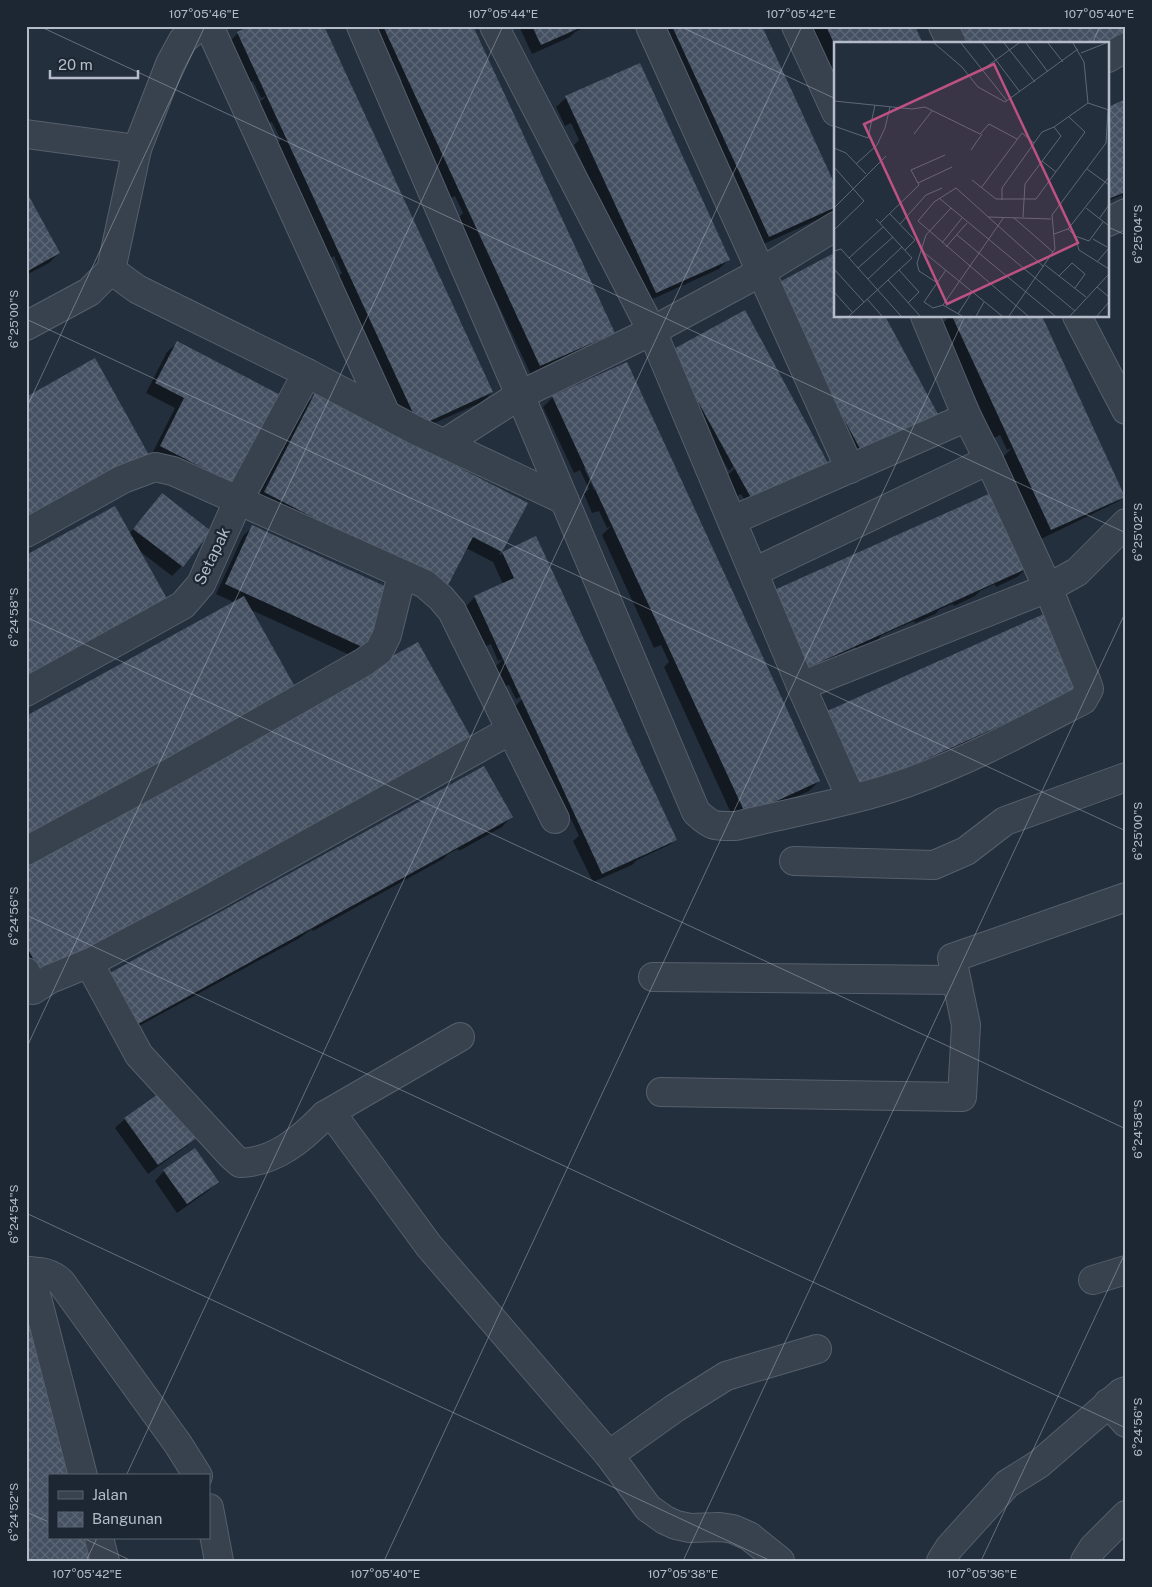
<svg xmlns="http://www.w3.org/2000/svg" width="1152" height="1587" font-family="'Public Sans',sans-serif">
<style>
.shadow{fill:#0007;fill-rule:evenodd}
.building{fill:url(#building-cross-hatch)}
.lines{fill:none;stroke-linecap:round;stroke-linejoin:round}
.minor-casing{stroke:#565f6c;stroke-width:30}
.minor{stroke:#38414e;stroke-width:28}
.ticks{fill:none;stroke:#b4bcc9;stroke-width:1;stroke-opacity:0.45}
.labels{text-anchor:middle;dominant-baseline:central;stroke-width:4.5;stroke-linejoin:round;paint-order:stroke}
.street-label{font-size:16px;fill:#b4bcc9;stroke:#1d2633}
.inset-road{fill:none;stroke:#5e6776;stroke-width:1}
.view{fill:#bd5182;fill-opacity:0.15;stroke:#bd5182;stroke-width:2.5}
.inset-edge{fill:none;stroke:#b4bcc9;stroke-width:2.5}
.neatline{fill:none;stroke:#b4bcc9;stroke-width:2}
.ticks-label{font-size:12px;text-anchor:middle;fill:#b4bcc9}
</style>
<defs>
<pattern id="building-cross-hatch" width="8" height="8" patternUnits="userSpaceOnUse" patternTransform="scale(1.25)"><rect width="8" height="8" fill="#455162"/><path d="M0 0l8 8M0 8l8-8" fill="none" stroke="#5d6877"/></pattern>
</defs>
<rect width="100%" height="100%" fill="#242f3e"/>
<g class="shadow">
<polygon points="376,26 472,26 613,333 604,342 531,375 458,218 463,213 455,196 449,199 397,86 402,81 393,62 387,65 378,46 383,40"/>
<polygon points="519,26 587,26 575,32 570,37 532,54"/>
<polygon points="658,26 761,26 836,190 836,210 832,213 759,246 687,89 692,84 684,67 678,70"/>
<polygon points="812,26 914,26 836,44 836,78"/>
<polygon points="238,33 492,392 482,402 409,434 337,278 342,273 334,256 328,259 275,145 284,137 280,138 272,122 266,124 257,105 266,96 261,98 253,81 247,84 228,43"/>
<polygon points="639,64 729,259 719,269 646,302 574,145 579,140 571,123 565,126 556,107 566,98"/>
<polygon points="1126,101 1126,196 1123,197 1122,195 1108,201 1108,109"/>
<polygon points="26,195 59,253 49,263 26,275"/>
<polygon points="836,316 883,316 860,461 813,374"/>
<polygon points="945,316 1040,316 1124,497 1119,501 1041,539 1003,457 1012,448 1007,450 1000,435 994,438 942,325 947,319"/>
<polygon points="177,343 239,486 151,456 175,408 146,393 167,352"/>
<polygon points="677,375 824,468 749,507 741,494 735,497 725,478 739,464 737,462 729,471"/>
<polygon points="316,395 526,503 499,555 536,538 675,839 671,844 637,860 632,865 593,882 573,841 579,836 571,819 565,822 513,709 521,700 591,668 591,665 516,699 509,685 503,687 494,668 503,659 498,661 491,644 484,647 465,607 475,597 503,584 493,562 466,548 446,586 255,502 306,404"/>
<path d="M553,397l266,384 -10,10 -73,33 -72,-157 5,-5 -8,-17 -7,3 -52,-113 9,-9 -4,2 -8,-17 -7,2 -8,-19 5,-5 -9,-19 -6,3 -31,-66zM584,468h3l9,21 -2,1z"/>
<polygon points="162,494 182,566 172,576 137,549 129,534"/>
<polygon points="252,527 389,589 363,661 216,594 243,536"/>
<polygon points="1027,568 1017,577 996,587 995,584 980,591 975,596 954,606 953,604 940,609 935,614 915,623 914,621 882,635 877,640 857,650 855,647 841,654 836,659 814,669 813,666 802,672 768,597"/>
<polygon points="1046,614 1028,718 1006,725 994,730 988,735 969,744 968,742 936,756 931,762 894,775"/>
<polygon points="419,774 26,973 26,860"/>
<polygon points="511,817 502,827 459,851 458,849 448,854 443,859 313,931 312,929 298,939 119,1037 92,989"/>
<polygon points="125,1119 196,1137 186,1146 148,1174 115,1128"/>
<polygon points="164,1171 218,1181 208,1191 177,1213 155,1181"/>
</g>
<g class="building">
<polygon points="250,26 324,26 493,392 419,426 237,32"/>
<polygon points="383,26 473,26 615,333 540,366"/>
<polygon points="532,26 584,26 541,45"/>
<polygon points="672,26 762,26 836,187 836,207 769,237"/>
<polygon points="826,26 915,26 923,44 836,44 836,48"/>
<polygon points="951,26 1126,26 1126,35 1105,44 959,44"/>
<polygon points="640,63 730,260 656,293 565,96"/>
<polygon points="1126,99 1126,192 1108,199 1108,107"/>
<polygon points="26,191 60,253 26,272"/>
<polygon points="836,252 836,316 885,316 940,418 865,458 772,286"/>
<polygon points="745,310 829,465 755,505 670,351"/>
<polygon points="952,316 1042,316 1125,497 1051,530"/>
<polygon points="177,341 286,398 240,487 160,446 184,398 155,383"/>
<polygon points="95,358 150,457 26,525 26,397"/>
<polygon points="627,362 820,781 746,815 552,396"/>
<polygon points="315,393 528,503 502,552 473,537 447,587 264,492"/>
<polygon points="993,492 1028,568 807,668 772,591"/>
<polygon points="162,493 211,531 183,567 133,529"/>
<polygon points="115,506 170,604 26,686 26,555"/>
<polygon points="252,525 391,589 373,652 225,584"/>
<polygon points="536,536 677,840 602,874 474,596 514,578 502,552"/>
<polygon points="244,596 299,694 26,845 26,716"/>
<polygon points="1046,613 1082,689 860,789 825,712"/>
<polygon points="418,642 473,741 44,978 26,946 26,858"/>
<polygon points="484,766 513,817 129,1029 101,978"/>
<polygon points="164,1090 198,1137 158,1165 124,1118"/>
<polygon points="195,1148 219,1182 187,1204 163,1170"/>
<polygon points="26,1300 71,1476 49,1476 49,1538 85,1538 91,1561 26,1561"/>
</g>
<g class="lines">
<g class="minor-casing">
<g id="minor">
<polyline points="209,26 385,412"/>
<path d="M361,26l159,369 176,417c16,15 18,14 40,14 56,-14 116,-24 170,-43 62,-22 119,-53 177,-83l6,-11 -2,-6 -39,-95 -59,-128 -22,-43 -42,-101"/>
<polyline points="494,26 652,331 801,686 851,798"/>
<polyline points="650,26 850,469"/>
<polyline points="796,26 836,112"/>
<polyline points="943,26 952,44"/>
<polyline points="1108,58 1126,47"/>
<polyline points="26,134 137,149"/>
<polyline points="1108,222 1126,213"/>
<polyline points="111,270 137,289 161,301 307,373 417,431 564,500"/>
<polyline points="1077,316 1126,410"/>
<polyline points="26,326 89,292 111,270 137,149 170,64 183,40 200,26"/>
<polyline points="445,443 520,395 652,331 761,272 836,226"/>
<polyline points="733,520 967,417"/>
<polyline points="26,533 123,479 155,467 173,471 425,584 441,598 452,611 555,819"/>
<polyline points="754,572 989,460"/>
<polyline points="801,686 1048,588 1077,572 1126,523"/>
<polyline points="26,692 183,605 201,584 238,501 307,373"/>
<polyline points="26,851 177,769 364,662 379,651 387,635 402,574"/>
<polyline points="794,861 934,865 966,851 1005,821 1126,777"/>
<path d="M89,963l50,92 93,101 8,7c35,-1 62,-24 85,-48l7,3 6,4 91,124 180,209 39,53 17,12 11,5 14,3 30,-1 13,2 16,7 31,25"/>
<polyline points="26,972 33,990 50,979 89,963 207,900 511,730"/>
<polyline points="653,977 956,980"/>
<polyline points="661,1092 962,1097 966,1025 952,958 1126,897"/>
<polyline points="325,1115 460,1037"/>
<polyline points="30,1271 83,1476"/>
<path d="M26,1272c12,-2 26,1 35,10l117,162 20,32"/>
<polyline points="1093,1280 1126,1270"/>
<polyline points="1108,1403 1126,1423"/>
<polyline points="609,1455 675,1408 726,1376 817,1349"/>
<polyline points="209,1508 219,1561"/>
<polyline points="99,1538 105,1561"/>
<polyline points="941,1561 949,1548 1007,1484 1039,1464 1121,1393 1126,1391"/>
<polyline points="1085,1561 1093,1548 1126,1515"/>
</g>
</g>
<use href="#minor" class="minor"/>
</g>
<path class="ticks" d="M39,26l1087,507M679,26l157,73M1092,44l8,-18M1108,227l18,8M26,319l1100,512M26,409l179,-383M26,617l1100,512M26,915l1100,513M26,1049l477,-1023M26,1213l745,348M126,1476l676,-1450M26,1512l23,10M83,1538l49,23M86,1561l11,-23M384,1561l581,-1245M683,1561l443,-950M981,1561l145,-310"/>
<g class="labels">
<g class="street-label">
<text transform="translate(212 556) rotate(-64)">Setapak</text>
</g>
</g>
<g transform="translate(834 42)">
<rect width="275" height="275" fill="#242f3e"/>
<path class="inset-road" d="M100,1l28,24 16,20 27,15 73,-53M127,1l46,58M149,1l37,49M170,1l31,39M192,1l22,29M214,1l15,19M239,1l11,19 4,41 21,7M247,11l25,-10M148,28l37,-27M0,59l78,8 13,-2 55,27 9,-10 28,15M0,84l34,12 7,-33M80,92l18,-23M0,106l12,5 20,21M137,108l11,-16M208,119l14,11M22,122l21,-19 8,-17 5,-21M0,125l30,34 -30,29M253,127l22,16M138,138l24,19h40l49,-67 -16,-15M84,141l34,-16M147,146l41,-55 12,10M105,156l136,113M168,158v-12l40,-56 12,-5 34,-24M0,166l52,-52M252,166l23,18M56,172l25,26 -10,10M154,175l63,2M179,175l40,35M189,175l2,-33 36,-48 -7,-9M265,177l10,-14M46,181l39,-38 -8,-15 34,-15M66,182l26,-29 16,-7M234,187l7,7 14,5 14,-19M220,192l14,-5 41,-52M123,193l98,81M241,194l4,14 30,19M259,197l14,8M108,201l20,-25M112,205l21,-24M87,208l81,66M0,209l7,-2 60,67M15,216l34,-31M263,220l12,-14M211,223l41,32M24,226l35,-31M0,227l30,33M65,228l20,22 -11,11M112,228l-22,32 9,6 10,-3 19,11M225,234l13,-13 13,11 -10,14M34,237l34,-32M54,238l32,36M102,240l-17,-11 -2,-8 9,-28 25,-27M263,245l12,10M0,250l19,21M33,257l15,17M109,263l61,-88M124,272l14,-22M15,274l63,-58 -36,-39M142,274l8,-14M175,274l46,-67 -3,-34 54,-72 2,-33M194,274l-110,-95 16,-19 22,-14 88,79M236,274l39,-42M263,274l12,-14"/>
<path class="view" d="M160,22l84,179 -131,61 -83,-180z"/>
<rect width="275" height="275" class="inset-edge"/>
</g>
<rect width="1152" height="1587" fill="none" stroke="#1d2633" stroke-width="55"/>
<rect x="48" y="1474" width="162" height="65" fill="#1d2633" stroke="#59626f"/>
<rect x="58" y="1491" width="25" height="8" fill="#38414e" stroke="#59626f"/>
<text x="92" y="1500" font-size="15" fill="#b4bcc9">Jalan</text>
<rect x="58" y="1512" width="25" height="15" fill="url(#building-cross-hatch)" stroke="#59626f"/>
<text x="92" y="1524" font-size="15" fill="#b4bcc9">Bangunan</text>
<path d="M50 70v8h88v-8" fill="none" stroke="#b4bcc9" stroke-width="2.5"/>
<text x="58" y="70" font-size="15" fill="#b4bcc9" stroke="#1d2633" stroke-width="4" paint-order="stroke">20 m</text>
<rect x="28" y="28" width="1096" height="1532" class="neatline"/>
<g class="ticks-label">
<text x="204" y="18">107°05'46"E</text>
<text x="503" y="18">107°05'44"E</text>
<text x="801" y="18">107°05'42"E</text>
<text x="1099" y="18">107°05'40"E</text>
<text transform="translate(1138 234) rotate(-90)" y="4">6°25'04"S</text>
<text transform="translate(14 319) rotate(-90)" y="4">6°25'00"S</text>
<text transform="translate(1138 532) rotate(-90)" y="4">6°25'02"S</text>
<text transform="translate(14 617) rotate(-90)" y="4">6°24'58"S</text>
<text transform="translate(1138 831) rotate(-90)" y="4">6°25'00"S</text>
<text transform="translate(14 916) rotate(-90)" y="4">6°24'56"S</text>
<text transform="translate(1138 1129) rotate(-90)" y="4">6°24'58"S</text>
<text transform="translate(14 1214) rotate(-90)" y="4">6°24'54"S</text>
<text transform="translate(1138 1427) rotate(-90)" y="4">6°24'56"S</text>
<text transform="translate(14 1512) rotate(-90)" y="4">6°24'52"S</text>
<text x="87" y="1578">107°05'42"E</text>
<text x="385" y="1578">107°05'40"E</text>
<text x="683" y="1578">107°05'38"E</text>
<text x="982" y="1578">107°05'36"E</text>
</g>
</svg>
